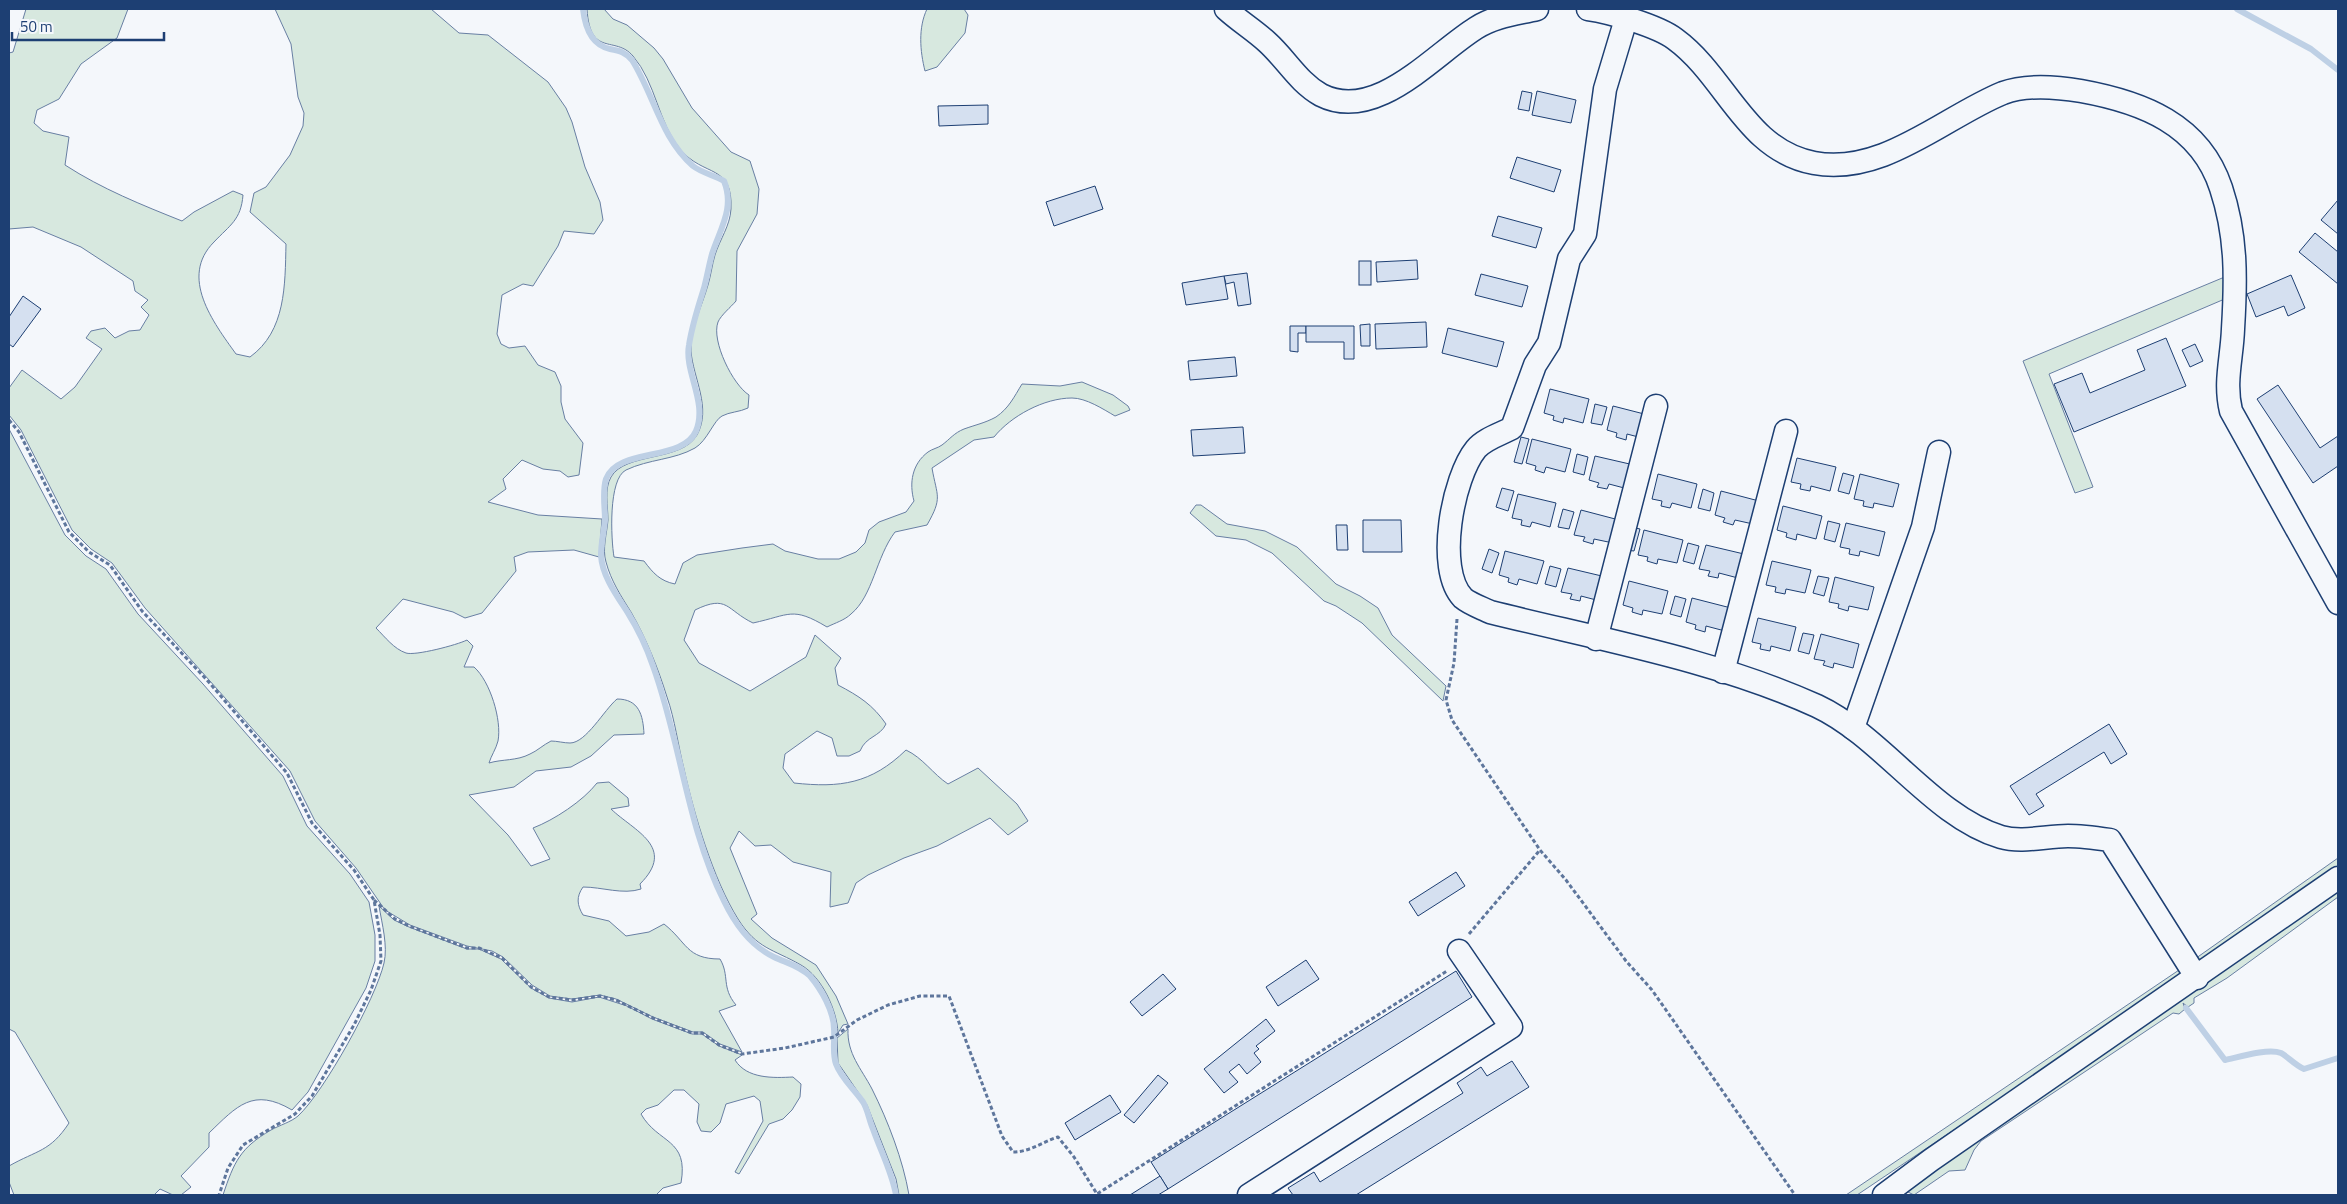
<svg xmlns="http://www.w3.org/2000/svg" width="2347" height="1204" font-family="'Titillium Web',sans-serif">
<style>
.green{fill:#d7e8df;stroke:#687fa3}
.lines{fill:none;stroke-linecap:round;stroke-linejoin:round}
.stream{stroke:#bed0e5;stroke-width:6}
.building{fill:#d5e0f0;stroke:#1d3f73}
.minor-casing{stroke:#1d3f73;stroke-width:25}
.path{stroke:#5e769c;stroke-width:3;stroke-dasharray:4 2.5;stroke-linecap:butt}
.minor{stroke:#f4f7fb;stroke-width:22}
</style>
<rect width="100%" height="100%" fill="#f4f7fb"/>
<g class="green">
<path d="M26,9h102l-11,29 -36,26 -22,35 -22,11 -3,13 9,8 26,6 -4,28c37,24 77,40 117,56l12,-9 39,-21 10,4c-2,25 -13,30 -29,47 -35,35 -1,80 22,112l14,3c36,-26 35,-72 36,-113l-36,-32 4,-19 12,-6 24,-32 13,-29 1,-13 -6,-16 -7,-53 -16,-35h156l28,24 29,2 60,47 18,26 6,14 13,45 15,35 3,18 -9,14 -30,-3 -6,15 -25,40 -10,-2 -21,11 -5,39 4,10 8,4 16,-2 13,19 17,7 6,14v16l4,17 18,24 -4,32 -11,2 -8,-6 -17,-2 -21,-9 -19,19 3,10 -18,13 50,13 64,4 -3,38 -25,-7 -46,2 -14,5 2,14 -34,42 -17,5 -12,-6 -50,-13 -27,29c9,9 18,21 30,25 9,3 51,-8 61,-13l6,6 -9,21h10c16,14 28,53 24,74 -2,8 -7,15 -9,22 13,-4 28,-2 41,-9 7,-3 13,-9 21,-13 6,0 13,2 19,2 16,0 34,-33 47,-44 22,0 26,16 27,35l-30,1 -23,21 -20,11 -35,4 -22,16 -45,8 39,40 23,31 19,-7 -17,-31c21,-8 50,-27 64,-45l12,-1 19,16 1,8 -18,3c23,22 66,38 29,75l1,5c-18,6 -39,-2 -58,-2 -7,10 -6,18 0,28l26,6 17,15 23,-4 15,-8c23,18 22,35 56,35 10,17 1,28 16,46l-17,6 23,41 -22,-8 -17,-12h-10l-40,-15 -37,-18 -16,-4 -28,4 -22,-3 -18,-11 -29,-28 -11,-6 -25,-5 -57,-21 -25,-15 -29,-42 -41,-47 -25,-50 -145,-163 -33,-45 -21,-14 -19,-19 -51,-100 -12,-15v-27l13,-18 39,29 14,-12 27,-38 -16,-11 5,-7 14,-3 10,10 14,-7 11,-1 9,-15 -8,-8 7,-7 -13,-9 -2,-10 -52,-34 -48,-20 -24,2v-176l4,-1z"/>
<path d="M587,9h17l9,10 14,6 27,23 9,11 29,49 39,44 19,9 9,28 -2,25 -20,37 -1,50c-5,6 -15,14 -18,21 -7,19 15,63 31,73l-1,13c-8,4 -19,4 -26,8 -8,4 -15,25 -27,32 -21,12 -46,11 -69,22 -18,9 -15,69 -12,87l30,4c9,12 16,20 31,23l8,-21 14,-8 45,-7 31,-4 12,7 33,8h21l17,-7 9,-9 4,-13 10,-8 27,-10 8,-11c-5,-18 -2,-37 14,-49 4,-3 10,-4 14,-7 8,-6 12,-12 22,-16 11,-4 21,-6 32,-12 13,-9 18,-20 26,-33l38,2 22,-4 31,13 15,11 2,4 -15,6c-12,-7 -29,-18 -43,-18 -28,0 -61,18 -78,39l-20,3 -42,28c5,29 11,29 -5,57l-32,7c-19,25 -22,64 -44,82 -6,6 -16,9 -24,13 -35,-21 -37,-12 -74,-4 -27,-13 -25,-29 -58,-13l-11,30 15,23 51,28 56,-34 9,-22 26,23 -6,10 3,17c21,11 35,20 48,39 -6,13 -20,12 -26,27l-11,5h-12l-5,-18 -15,-7 -32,23 -2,14 11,15c46,5 77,1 112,-33 17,8 27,24 42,34l30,-16 39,36 11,17 -20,14 -18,-17 -53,28 -33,12 -36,17 -12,8 -8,20 -18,4 1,-35 -38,-10 -22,-17 -16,1 -16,-15 -9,17 27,66 -6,5 21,19 44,27 20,31 12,28 -5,1 -5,8c-1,-23 -16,-56 -37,-68 -28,-16 -44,-16 -63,-46 -25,-40 -44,-105 -54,-150 -6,-24 -9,-49 -17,-72 -9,-29 -21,-59 -36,-85 -10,-16 -20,-31 -25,-50 -4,-13 1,-29 2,-42 0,-14 -4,-31 3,-43 14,-25 71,-15 86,-42 15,-27 -4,-57 -6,-84 -1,-22 11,-45 17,-66 3,-10 4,-20 7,-30 5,-16 15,-29 16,-46 2,-46 -27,-31 -51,-60 -22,-27 -24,-66 -47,-93 -18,-21 -43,2 -46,-47z"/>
<path d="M927,9h37l4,6 -3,18 -28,34 -12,4c-5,-20 -7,-43 2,-62z"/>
<polygon points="2227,276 2227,298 2049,374 2093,487 2075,493 2023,361"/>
<path d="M9,429l56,106 21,21 20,13 32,45 65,70 80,92 24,50 43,48 19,28 6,33v26l-9,27 -58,104 -16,18c-39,-23 -55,-4 -83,23v14l-28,29 10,11 -10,8h-8l-13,-6 -6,6h-140l-5,-13v-16c28,-16 41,-14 60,-43l-54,-91 -6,-3z"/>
<polygon points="1196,505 1201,505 1227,524 1265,531 1297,547 1336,584 1360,596 1378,608 1392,635 1446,686 1443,701 1362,623 1336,606 1324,601 1272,553 1246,540 1216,536 1190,513"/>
<polygon points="2338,858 2338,866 2195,966 2192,961"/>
<polygon points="2338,884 2338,897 2227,978 2194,998 2194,1003 2188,1007 2183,1003 2185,1009 2179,1014 2173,1013 1981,1141 1974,1150 1965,1170 1949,1171 1914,1195 1908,1192 1903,1195 1890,1195"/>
<path d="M379,906l15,14 15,7 58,22h12l22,10 30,29 18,10 23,4 27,-5 28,9 25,13 40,15h10l17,12 23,9 -7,5c12,19 38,18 58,17l8,7 -1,13 -8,13 -9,9 -14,5 -30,50 -4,-2 28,-51 -3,-20 -6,-5 -28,8 -6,19 -9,9 -10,-1 -4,-9 2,-18 -15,-14h-10l-16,15 -12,4 -5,5c17,30 48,24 40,69l-18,5 -7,7h-433c11,-33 17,-47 48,-65 9,-5 20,-8 27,-14 26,-24 78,-118 86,-153 4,-17 -2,-39 -5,-57z"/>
<polygon points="2182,968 2186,974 1857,1195 1846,1195"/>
<path d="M848,1029c-1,25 13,39 24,60 16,32 31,71 37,106h-10l-3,-16 -29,-74 -29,-42 -1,-25z"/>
</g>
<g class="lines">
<g class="stream">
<path d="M583,9c2,18 8,36 27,40 10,2 15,3 22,11 22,35 29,78 61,106 9,7 21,9 31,15 11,27 -4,48 -12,73 -3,11 -5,23 -8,34 -6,19 -12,37 -15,57 -5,27 19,57 7,86 -13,31 -78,16 -90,48 -4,13 -1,28 -1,41 -1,11 -4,23 -4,35 1,21 16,41 27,58 10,16 19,35 25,53 28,77 34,161 71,235 11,23 27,45 50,56 13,6 26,9 36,19 11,13 24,35 24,53 1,11 -2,24 2,35 5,14 18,25 27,38 5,8 6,18 10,27 8,23 19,43 23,66"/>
<polyline points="2237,9 2311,49 2338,70"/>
<path d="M2186,1008l39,52c14,-3 43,-12 56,-7 6,3 14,12 23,16l34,-11"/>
</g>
</g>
<g class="building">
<polygon points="1522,91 1532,93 1529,111 1518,109"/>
<polygon points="1537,91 1576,100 1571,123 1532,115"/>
<polygon points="988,105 988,124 939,126 938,106"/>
<polygon points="1517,157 1561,170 1554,192 1510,178"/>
<polygon points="1095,186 1103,209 1054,226 1046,202"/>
<polygon points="2338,200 2338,234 2321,220"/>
<polygon points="1498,216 1542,228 1536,248 1492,236"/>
<polygon points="2315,233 2338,252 2338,284 2299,252"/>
<polygon points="1417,260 1418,279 1377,282 1376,262"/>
<rect x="1359" y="261" width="12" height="24"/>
<polygon points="1247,273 1251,304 1238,306 1234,282 1226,284 1224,276"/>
<polygon points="1481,274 1528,286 1522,307 1475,295"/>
<polygon points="2291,275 2305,308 2288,316 2284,306 2256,317 2247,294"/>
<polygon points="1224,276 1228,299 1186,305 1182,283"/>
<polygon points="23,296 41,309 13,347 9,344 9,317"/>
<polygon points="1426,322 1427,347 1376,349 1375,324"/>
<polygon points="1370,324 1370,346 1361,346 1360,325"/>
<polygon points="1290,326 1306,326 1306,333 1298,333 1298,352 1290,351"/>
<polygon points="1306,326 1354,326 1354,359 1344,359 1344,342 1306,342"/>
<polygon points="1448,328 1504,342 1497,367 1442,353"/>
<polygon points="2166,338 2186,386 2074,432 2054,384 2082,373 2090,393 2145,370 2137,350"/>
<polygon points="2195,344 2203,361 2190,367 2182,350"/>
<polygon points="1235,357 1237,376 1190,380 1188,361"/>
<polygon points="2278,385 2320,448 2338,436 2338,466 2313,483 2257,399"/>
<polygon points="1550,389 1589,399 1583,423 1564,418 1563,423 1553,420 1554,416 1544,413"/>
<polygon points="1595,404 1607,407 1602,425 1591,423"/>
<polygon points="1613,406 1652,416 1646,439 1627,434 1626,440 1616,437 1617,433 1607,430"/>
<polygon points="1243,427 1245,453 1193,456 1191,430"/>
<polygon points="1521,437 1529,439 1522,464 1514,462"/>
<polygon points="1532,439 1571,449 1565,472 1546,467 1544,473 1535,470 1536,466 1526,463"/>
<polygon points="1577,454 1588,457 1584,475 1573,472"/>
<polygon points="1595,456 1634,465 1628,489 1609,484 1607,489 1597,487 1599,483 1589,480"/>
<polygon points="1797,458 1836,467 1830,491 1811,486 1810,491 1800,489 1801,484 1791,482"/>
<polygon points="1843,473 1854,476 1849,494 1838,491"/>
<polygon points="1658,474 1697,484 1691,508 1672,503 1670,508 1661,506 1662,501 1652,499"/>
<polygon points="1860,474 1899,484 1893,507 1874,503 1873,508 1863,506 1864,501 1854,499"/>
<polygon points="1502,488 1514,491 1508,511 1496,507"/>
<polygon points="1703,489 1714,493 1710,511 1698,508"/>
<polygon points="1721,491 1759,501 1753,524 1735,520 1733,525 1723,522 1725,518 1715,515"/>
<polygon points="1518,494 1556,503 1550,527 1532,522 1530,527 1521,525 1522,520 1512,518"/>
<polygon points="1783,506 1822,516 1816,539 1797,534 1796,540 1786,537 1787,533 1777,530"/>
<polygon points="1563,509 1574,512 1569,529 1558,527"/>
<polygon points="1581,510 1619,520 1613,543 1594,539 1593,544 1583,541 1585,537 1574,535"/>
<polygon points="1363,520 1401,520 1402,552 1363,552"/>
<polygon points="1828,521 1840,524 1835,542 1824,539"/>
<polygon points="1846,523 1885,532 1879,556 1860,551 1859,556 1849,554 1850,549 1840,547"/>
<polygon points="1336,525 1347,525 1348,550 1337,550"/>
<polygon points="1631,527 1640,529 1634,551 1626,550"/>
<polygon points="1644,530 1683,540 1677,563 1658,559 1657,564 1647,561 1648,557 1638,555"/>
<polygon points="1688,543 1699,546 1694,564 1683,561"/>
<polygon points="1706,545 1744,554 1738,578 1719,573 1718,578 1708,576 1710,571 1699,569"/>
<polygon points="1489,549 1499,553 1492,573 1482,569"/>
<polygon points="1505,551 1544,561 1537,584 1519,579 1517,585 1508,582 1509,578 1499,575"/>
<polygon points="1772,561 1811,570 1805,593 1786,589 1785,594 1775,592 1776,587 1766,585"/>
<polygon points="1550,566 1561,569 1556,587 1545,584"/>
<polygon points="1568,568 1606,577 1600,601 1581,596 1580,601 1570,599 1572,594 1561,592"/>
<polygon points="1818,576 1829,578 1824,596 1813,593"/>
<polygon points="1835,577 1874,587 1868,610 1849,606 1848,611 1838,608 1839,604 1829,602"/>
<polygon points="1629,581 1668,591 1662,614 1643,610 1642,615 1632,612 1633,608 1623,605"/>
<polygon points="1675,596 1686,599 1681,617 1670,614"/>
<polygon points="1692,598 1731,608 1725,631 1706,626 1705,632 1695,629 1696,625 1686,622"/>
<polygon points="1758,618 1796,627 1790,651 1771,646 1770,651 1760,649 1761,644 1752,642"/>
<polygon points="1803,633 1814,635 1809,654 1798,651"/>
<polygon points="1821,634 1859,644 1853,668 1834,663 1833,668 1823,665 1825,661 1814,659"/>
<polygon points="2109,724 2127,754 2111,764 2104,752 2036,794 2044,806 2029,815 2010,786"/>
<polygon points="1456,872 1465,886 1418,916 1409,902"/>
<polygon points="1306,960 1319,979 1278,1006 1266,987"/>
<polygon points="1456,971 1472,997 1168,1189 1151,1162"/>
<polygon points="1163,974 1176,989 1142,1016 1130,1002"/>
<polygon points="1266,1019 1275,1031 1256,1046 1259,1049 1254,1053 1261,1062 1247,1074 1239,1064 1229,1072 1238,1082 1224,1093 1204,1069"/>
<polygon points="1512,1061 1529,1087 1356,1195 1293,1195 1288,1188 1314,1172 1320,1182 1463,1093 1457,1083 1481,1067 1487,1076"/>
<polygon points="1158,1075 1168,1083 1134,1123 1124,1115"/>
<polygon points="1110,1095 1121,1112 1075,1140 1065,1123"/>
<polygon points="1160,1176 1168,1189 1158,1195 1130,1195"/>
</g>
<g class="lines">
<g class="minor-casing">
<g id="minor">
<path d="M1226,9c13,12 28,21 41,33 19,17 31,40 54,53 55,28 112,-40 155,-67 19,-12 40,-14 61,-19"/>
<path d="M1588,9c22,3 70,17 87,30 52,38 70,111 139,124 69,13 130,-46 189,-70 24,-9 54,-6 78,-2 61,11 119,33 140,97 16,48 15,92 12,141 -1,29 -9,53 -2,82l107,192"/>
<path d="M1626,19l-21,70 -20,145 -16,25 -20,84 -14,22 -23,63c-11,6 -28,11 -36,21 -23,28 -41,120 -13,149 7,6 19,10 27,14 108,27 226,48 327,94 66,31 116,111 184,131 21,6 45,-1 67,-1 14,0 28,2 42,4l87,138"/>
<polyline points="1596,639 1656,406"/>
<polyline points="1723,672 1786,431"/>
<polyline points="1853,728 1923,527 1939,452"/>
<polyline points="1249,1195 1511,1027 1459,951"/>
<polyline points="1884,1195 1931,1160 2338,878"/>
</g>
</g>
<g class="path">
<polyline points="9,420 19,432 69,532 89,552 110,565 142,611 207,680 287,773 312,823 354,870 374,900 380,935 381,961 371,990 354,1025 312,1096 295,1114 243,1145 228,1168 219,1195"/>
<polyline points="1457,619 1454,663 1446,700 1452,720 1540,850 1566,880 1626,961 1652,990 1795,1195"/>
<path d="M374,900l21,19 14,7 58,22h12l23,10 29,29 18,10 23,3 28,-4 16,4 37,18 39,15h10l17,12 23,9 43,-6 49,-11 23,-17 31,-15 32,-9h29l53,140 11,16c17,0 29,-10 45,-15l16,20 23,37 350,-223"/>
<polyline points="1469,934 1540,850"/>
</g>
<use href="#minor" class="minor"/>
</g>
<rect width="2347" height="1204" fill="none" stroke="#1d3f73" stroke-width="20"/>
<path d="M12 32v8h152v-8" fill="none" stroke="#1d3f73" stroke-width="2.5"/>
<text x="20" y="32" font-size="15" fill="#1d3f73" stroke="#f4f7fb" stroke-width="4" paint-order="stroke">50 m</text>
</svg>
